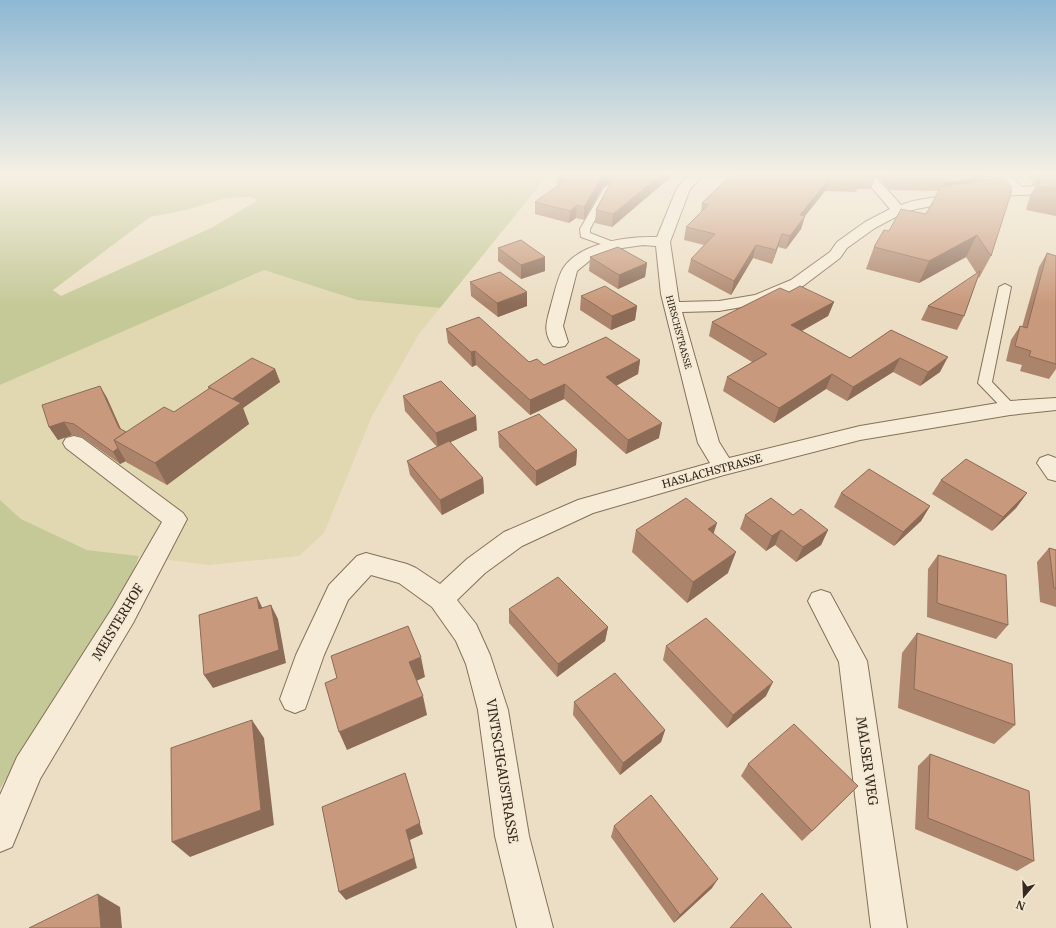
<svg xmlns="http://www.w3.org/2000/svg" width="1056" height="928" font-family="Merriweather,serif">
<style>
.farmland{fill:#e1d8b2}
.green{fill:#c5c998;fill-rule:evenodd}
.lines{fill:none;stroke-linecap:round;stroke-linejoin:round}
.lane-casing{stroke:#85705b;stroke-width:2}
.street-casing{stroke:#85705b;stroke-width:2}
.lane{fill:#f7ecd7;fill-rule:evenodd}
.street{fill:#f7ecd7;fill-rule:evenodd}
.wall{fill:#ac846b}
.shaded-wall{fill:#8c6b57}
.building{fill:#c8997c;stroke:#8c6b57}
.labels{text-anchor:middle;dominant-baseline:central;stroke-width:3.5;stroke-linejoin:round;paint-order:stroke}
.far-street-label{font-size:9px;fill:#36291f;stroke:#f4e9d3}
.street-label{font-size:11px;fill:#36291f;stroke:#f4e9d3}
.near-street-label{font-size:13px;fill:#36291f;stroke:#f4e9d3}
</style>
<rect width="100%" height="100%" fill="#ecdec4"/>
<polygon class="farmland" points="264,270 357,300 440,308 419,334 372,416 324,533 299,556 209,565 87,550 21,519 0,500 0,385"/>
<g class="green">
<path d="M0,175h548l-108,133 -83,-8 -93,-30 -264,115zM251,197l7,3 -45,27 -152,69 -8,-6 97,-73 36,-7 40,-12z"/>
<polygon points="0,500 21,519 87,550 139,556 115,621 38,725 0,789"/>
</g>
<g class="lines">
<g class="lane-casing">
<g id="lane">
<polygon points="1000,175 1010,175 1025,190 1021,193 1018,192"/>
<polygon points="608,185 612,188 590,229 590,233 616,243 617,245 616,247 612,248 581,237 580,229 604,188"/>
<polygon points="1005,284 1011,287 992,382 1017,408 1015,411 1010,412 1005,411 978,383 999,287"/>
</g>
</g>
<g class="street-casing">
<g id="street">
<path d="M689,175h14l-13,14 -20,53 9,60 40,-1 36,-6 36,-15 39,-28 7,-10 28,-20 25,-13 -29,-34h13l27,30 12,-4 69,-12 74,-4v8l-74,4 -66,12 -13,4 -28,15 -28,20 -7,10 -37,28 -44,18 -40,7 -37,1 37,130 10,16 131,-32 150,-25 46,-3v12l-46,5 -150,25 -136,35 -131,38 -71,33 -37,27 -28,27 19,24 14,31 18,55 21,126 24,92h-36l-22,-92 -17,-126 -12,-46 -10,-23 -24,-34 -33,-24 -28,-8 -23,25 -24,55 -19,54 -10,4 -10,-4 -5,-10 16,-44 33,-70 28,-29 9,-3 41,11 9,4 24,16 27,-25 37,-27 74,-32 132,-37 -12,-20 -37,-149 -5,-48 -13,-1 -28,4 -21,8 -17,14 -14,55 5,16 -3,4 -6,1 -6,-1c-11,-15 -6,-25 -2,-41 3,-10 7,-30 13,-38 18,-25 65,-31 93,-30l20,-49z"/>
<polygon points="74,436 82,438 183,513 187,519 133,623 40,779 12,847 0,852 0,795 17,757 113,607 162,522 66,448 63,443 66,438"/>
<polygon points="1048,455 1056,458 1056,481 1048,479 1037,463 1040,458"/>
<polygon points="821,590 830,593 867,661 907,928 871,928 839,662 808,601 812,593"/>
</g>
</g>
<use href="#lane" class="lane"/>
<use href="#street" class="street"/>
</g>
<g class="wall">
<polygon points="559,175 673,175 612,227 595,223 596,210 610,185 608,184 603,187 584,220 576,218 569,223 535,214 535,202 557,186 557,176"/>
<polygon points="731,175 874,175 875,177 871,189 857,189 856,192 825,191 805,216 801,229 786,249 778,247 772,264 753,258 731,295 688,272 691,259 704,245 684,240 686,227 701,212 702,203"/>
<polygon points="876,175 986,176 984,180 991,256 979,278 978,277 964,316 957,330 921,320 928,306 977,274 966,257 919,283 866,269 874,247 889,231 926,214 939,191 889,190"/>
<polygon points="1027,175 1056,175 1056,216 1026,210 1030,196 1036,185 1032,185 1033,182"/>
<polygon points="498,248 545,257 545,271 521,279 498,261"/>
<polygon points="1047,253 1056,256 1056,369 1049,379 1020,371 1022,365 1006,361 1011,340 1020,326 1022,327 1039,267"/>
<polygon points="590,257 647,263 645,277 618,289 589,271"/>
<polygon points="470,282 527,292 527,306 498,317 471,296"/>
<polygon points="789,292 834,302 828,316 802,331 850,358 891,330 940,372 920,386 893,372 847,401 826,389 774,423 723,391 727,377 752,362 709,336 712,322"/>
<polygon points="581,296 637,306 635,320 611,330 580,310"/>
<polygon points="446,329 529,362 544,365 640,360 638,374 616,386 659,438 626,454 564,399 530,415 476,365 472,367 448,343"/>
<polygon points="275,369 280,382 243,408 249,424 167,485 126,462 126,461 120,464 82,437 72,435 58,440 49,427 100,386 107,398 121,429 126,432 174,412 209,389 208,387"/>
<polygon points="403,396 477,430 450,442 483,478 484,493 442,515 410,475 407,461 437,447 405,411"/>
<polygon points="498,432 577,450 576,465 536,486 499,447"/>
<polygon points="941,480 1027,493 1016,508 992,531 932,494"/>
<polygon points="841,493 930,506 921,521 894,546 834,507"/>
<polygon points="745,515 793,515 828,530 821,545 796,562 775,545 766,551 740,529"/>
<polygon points="636,530 714,533 728,573 687,603 632,552"/>
<polygon points="1049,548 1056,550 1056,607 1040,602 1037,562"/>
<polygon points="938,555 1008,625 996,639 927,617 928,569"/>
<polygon points="509,609 608,627 605,641 557,677 509,623"/>
<polygon points="917,633 1015,725 994,744 898,708 902,653"/>
<polygon points="666,646 766,696 727,728 663,660"/>
<polygon points="574,702 665,730 661,742 620,775 573,715"/>
<polygon points="930,754 1034,861 1017,871 915,829 918,766"/>
<polygon points="748,764 858,786 847,797 802,841 741,776"/>
<polygon points="614,826 712,888 674,923 611,837"/>
</g>
<g class="shaded-wall">
<polygon points="603,175 609,175 608,184 603,187 584,220 584,207"/>
<polygon points="661,175 673,175 612,227 613,214"/>
<polygon points="986,176 981,188 939,195 944,183"/>
<polygon points="829,179 825,191 796,227 800,215"/>
<polygon points="577,205 576,218 569,223 570,211"/>
<polygon points="805,216 801,229 786,249 790,236"/>
<polygon points="782,234 778,247 772,264 776,250"/>
<polygon points="977,235 966,257 919,283 929,261"/>
<polygon points="756,245 753,258 731,295 734,281"/>
<polygon points="545,257 545,271 521,279 521,265"/>
<polygon points="647,263 645,277 618,289 619,275"/>
<polygon points="527,292 527,306 498,317 497,303"/>
<polygon points="834,302 828,316 787,339 791,325"/>
<polygon points="637,306 635,320 611,330 612,316"/>
<polygon points="475,351 476,365 472,367 471,352"/>
<polygon points="948,357 940,372 920,386 928,372"/>
<polygon points="900,358 893,372 847,401 853,387"/>
<polygon points="640,360 638,374 604,392 606,377"/>
<polygon points="275,369 280,382 243,408 249,424 167,485 155,463 232,399"/>
<polygon points="832,374 826,389 774,423 779,408"/>
<polygon points="565,384 564,399 530,415 530,400"/>
<polygon points="100,386 107,398 126,441 119,428"/>
<polygon points="476,416 477,430 438,448 436,433"/>
<polygon points="64,422 72,435 58,440 49,427"/>
<polygon points="662,423 659,438 626,454 628,440"/>
<polygon points="118,448 126,461 120,464 113,452"/>
<polygon points="577,450 576,465 536,486 536,471"/>
<polygon points="483,478 484,493 442,515 440,500"/>
<polygon points="1027,493 1016,508 992,531 1003,517"/>
<polygon points="930,506 921,521 894,546 903,532"/>
<polygon points="717,523 710,545 708,529"/>
<polygon points="781,530 775,545 766,551 772,536"/>
<polygon points="828,530 821,545 796,562 803,547"/>
<polygon points="736,552 728,573 687,603 693,582"/>
<polygon points="257,597 264,611 259,609"/>
<polygon points="271,605 278,619 286,663 213,688 204,675"/>
<polygon points="608,627 605,641 557,677 558,664"/>
<polygon points="421,657 425,677 414,682 409,662"/>
<polygon points="773,682 766,696 727,728 733,715"/>
<polygon points="423,696 427,715 347,750 339,732"/>
<polygon points="252,720 264,738 274,825 190,857 172,842"/>
<polygon points="665,730 661,742 620,775 623,763"/>
<polygon points="405,773 423,834 410,840 417,868 346,900 339,892 406,830"/>
<polygon points="858,786 847,797 802,841 812,831"/>
<polygon points="718,879 712,888 674,923 680,915"/>
<polygon points="98,894 120,907 122,928 101,928"/>
</g>
<g class="building">
<polygon points="559,175 603,175 584,207 577,205 570,211 535,202 567,179 557,176"/>
<polygon points="613,175 661,175 613,214 596,210 614,176"/>
<polygon points="731,175 874,175 875,177 858,176 860,180 829,179 800,215 805,216 790,236 782,234 776,250 756,245 734,281 691,259 715,234 686,227 708,205 702,203"/>
<polygon points="892,175 986,175 986,176 944,183 946,179 894,178"/>
<polygon points="1041,175 1056,175 1056,189 1039,186"/>
<polygon points="1000,178 1012,190 991,256 977,235 929,261 874,247 884,230 889,231 901,209 926,214 941,187"/>
<polygon points="521,240 545,257 521,265 498,248"/>
<polygon points="618,247 647,263 619,275 590,257"/>
<polygon points="1047,253 1056,256 1056,364 1029,356 1031,351 1015,346 1020,326 1027,328"/>
<polygon points="980,271 964,316 928,306"/>
<polygon points="500,272 527,292 497,303 470,282"/>
<polygon points="605,286 637,306 612,316 581,296"/>
<polygon points="800,286 834,302 791,325 850,358 891,330 948,357 928,372 900,358 853,387 832,374 779,408 727,377 767,354 712,322 780,288 789,292"/>
<polygon points="479,317 529,362 537,359 544,365 606,337 640,360 606,377 662,423 628,440 565,384 530,400 475,351 471,352 446,329"/>
<polygon points="252,358 275,369 232,399 208,387"/>
<polygon points="441,381 476,416 436,433 403,396"/>
<polygon points="100,386 119,428 126,432 114,440 118,448 113,452 74,424 64,422 49,427 42,405"/>
<polygon points="210,388 241,403 155,463 114,440 164,407 174,412"/>
<polygon points="539,414 577,450 536,471 498,432"/>
<polygon points="449,441 483,478 440,500 407,461"/>
<polygon points="966,459 1027,493 1003,517 941,480"/>
<polygon points="869,469 930,506 903,532 841,493"/>
<polygon points="686,498 717,523 708,529 736,552 693,582 636,530"/>
<polygon points="771,498 793,515 801,509 828,530 803,547 781,530 772,536 745,515"/>
<polygon points="1049,548 1056,550 1056,589 1054,588"/>
<polygon points="938,555 1006,575 1008,625 937,603"/>
<polygon points="558,577 608,627 558,664 509,609"/>
<polygon points="257,597 259,609 271,605 279,650 204,675 199,615"/>
<polygon points="706,618 773,682 733,715 666,646"/>
<polygon points="408,626 421,657 409,662 423,696 339,732 325,683 337,678 331,656"/>
<polygon points="917,633 1012,664 1015,725 914,689"/>
<polygon points="615,673 665,730 623,763 574,702"/>
<polygon points="252,720 261,810 172,842 171,748"/>
<polygon points="794,724 858,786 812,831 748,764"/>
<polygon points="930,754 1029,791 1034,861 928,818"/>
<polygon points="405,773 420,823 406,830 414,858 339,892 322,807"/>
<polygon points="651,795 718,879 680,915 614,826"/>
<polygon points="762,893 792,928 730,928"/>
<polygon points="98,894 101,928 29,928"/>
</g>
<linearGradient id="sky" x2="0" y2="1"><stop stop-color="#8db8d4"/><stop offset="0.57" stop-color="#f6f0e4"/><stop offset="1" stop-color="#f6f0e4" stop-opacity="0"/></linearGradient>
<rect width="1056" height="305" fill="url(#sky)"/>
<g class="labels">
<g class="far-street-label">
<text transform="translate(679 332) rotate(75)">HIRSCHSTRASSE</text>
</g>
<g class="street-label">
<text transform="translate(712 471) rotate(-15)">HASLACHSTRASSE</text>
</g>
<g class="near-street-label">
<text transform="translate(118 622) rotate(-59)">MEISTERHOF</text>
<text transform="translate(867 761) rotate(82)">MALSER WEG</text>
<text transform="translate(502 771) rotate(81)">VINTSCHGAUSTRASSE</text>
</g>
</g>
<g transform="translate(1024 896) rotate(199)" stroke="#f4e9d3" stroke-width="3" paint-order="stroke">
<path d="M0-3L7 15L0 10L-7 15Z" fill="#36291f"/>
<text y="-6" font-size="11" font-weight="bold" text-anchor="middle" fill="#36291f">N</text>
</g>
</svg>
